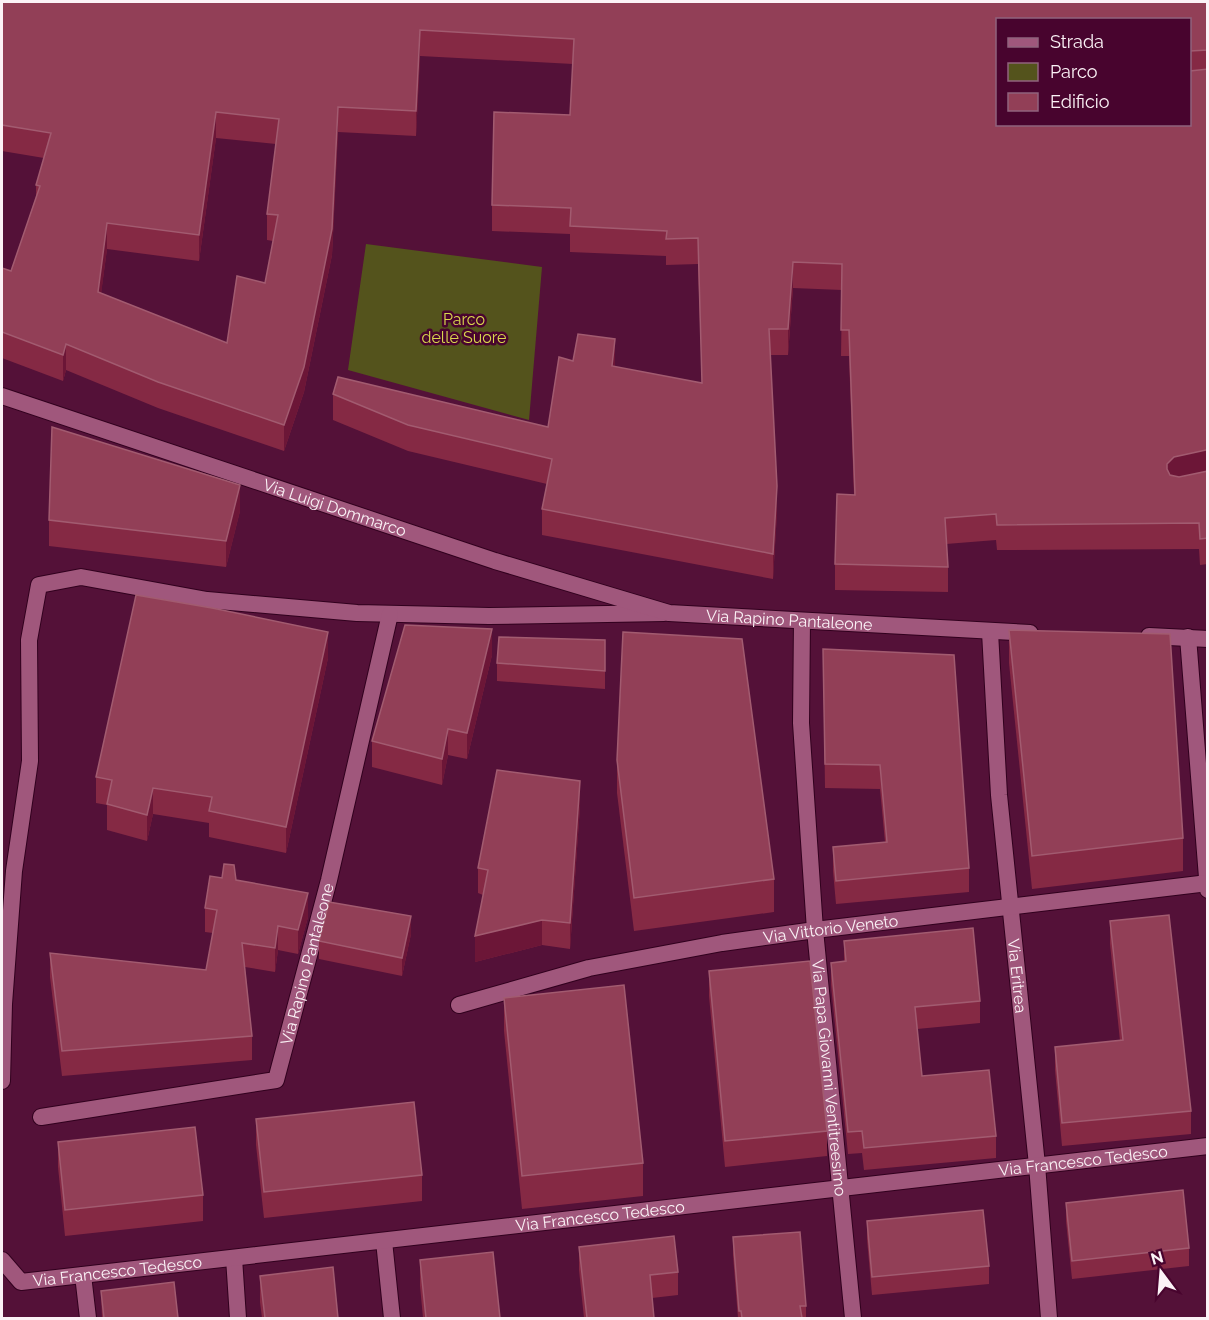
<svg xmlns="http://www.w3.org/2000/svg" width="1209" height="1320" font-family="Raleway,sans-serif">
<style>
.green{fill:#54531c}
.lines{fill:none;stroke-linecap:round;stroke-linejoin:round}
.minor-casing{stroke:#31011e;stroke-width:18}
.tertiary-casing{stroke:#31011e;stroke-width:18}
.minor{stroke:#a0577c;stroke-width:16}
.tertiary{stroke:#a0577c;stroke-width:16}
.wall{fill:#852944;fill-rule:evenodd}
.shaded-wall{fill:#6c1637}
.building{fill:#923f57;stroke:#a25b70;stroke-width:1.5;fill-rule:evenodd}
.labels{text-anchor:middle;dominant-baseline:central;stroke-width:5;stroke-linejoin:round;paint-order:stroke}
.park-label{font-size:16px;fill:#d9d84e;stroke:#48042e}
.street-label{font-size:16px;fill:#fbf2f6;stroke:#48042e}
</style>
<rect width="100%" height="100%" fill="#541138"/>
<polygon class="green" points="366,244 542,267 529,420 348,370"/>
<g class="lines">
<g class="minor-casing">
<g id="minor">
<path id="s1" d="M802,621l-1,102 14,207 38,388"/>
<path id="s2" d="M990,632l9,163 38,370 12,153"/>
<polyline points="1188,637 1208,890"/>
<path id="s3" d="M459,1005l130,-37 133,-25 93,-13 393,-47"/>
<polyline points="2,1081 4,1004 14,871 30,761 29,640 39,585 81,577 207,600 357,613 489,616 664,613"/>
<path id="s4" d="M41,1117l235,-37 53,-200 61,-266"/>
<polyline points="384,1241 392,1318"/>
<polyline points="234,1258 238,1318"/>
<path id="s5" d="M2,1260l19,22 1187,-136"/>
<polyline points="83,1275 88,1318"/>
</g>
</g>
<g class="tertiary-casing">
<g id="tertiary">
<path id="s6" d="M2,396l493,165 174,52 361,20"/>
<polyline points="1149,636 1208,639"/>
</g>
</g>
<use href="#minor" class="minor"/>
<use href="#tertiary" class="tertiary"/>
</g>
<g class="wall">
<path d="M2,2h1206v562l-8,1 -1,-16 -202,1 -1,-10 -50,4 2,23v25l-113,-2v-26l19,-69 -5,-139h-8l1,-66 -49,-2 -5,67h-18l7,157 -4,67 -231,-44v-26l5,-25 -139,-33 -75,-31v-26l215,33 25,-66 42,6 87,16 -4,-119 -32,1v-9l-96,-4v-18l-78,-3v-26l78,-90 3,-51 -153,-8 -4,80 -78,-4 -6,123 -28,137 -20,59 -126,-43 -92,-38 -3,11 -61,-23v-90l9,3 25,-74v-12l8,-27 -42,-7zM1190,20v104h-192zM216,138l60,6 -9,70v26l6,1 -8,42 -38,60 -126,-50 6,-44 92,12z"/>
<polygon points="240,511 226,567 49,546 49,520"/>
<polygon points="1009,630 1183,838 1183,871 1032,889 1009,663"/>
<polygon points="605,640 605,689 497,681 497,663"/>
<polygon points="823,649 969,868 969,892 836,904 833,871 833,847 885,842 880,789 825,788"/>
<polygon points="492,655 467,759 448,755 442,785 372,767 372,741"/>
<polygon points="328,658 286,853 209,837 209,823 153,814 147,841 107,830 107,805 96,803 96,777"/>
<polygon points="617,760 774,879 774,912 634,931 617,793"/>
<polygon points="580,806 570,949 542,945 475,962 483,895 478,893 478,868"/>
<polygon points="236,880 308,917 298,954 278,950 275,972 245,967 252,1036 252,1060 62,1076 50,977 50,953 206,970 213,933 205,932 205,908"/>
<polygon points="1110,921 1191,1111 1191,1134 1062,1146 1055,1070 1055,1047 1120,1041 1110,944"/>
<polygon points="411,934 402,976 319,959 319,941"/>
<polygon points="844,941 980,1001 980,1023 917,1029 922,1076 996,1136 996,1158 864,1170 862,1153 848,1154 831,985 831,963 844,962"/>
<polygon points="709,971 827,1131 827,1156 725,1167 709,996"/>
<polygon points="504,998 643,1163 643,1196 522,1209 504,1031"/>
<polygon points="256,1119 422,1175 422,1201 264,1218 256,1145"/>
<polygon points="58,1142 203,1195 203,1221 65,1236 58,1167"/>
<polygon points="1066,1203 1189,1248 1189,1266 1072,1279 1066,1221"/>
<polygon points="867,1221 989,1266 989,1284 872,1295 867,1239"/>
<polygon points="733,1237 806,1306 806,1318 738,1318 733,1255"/>
<polygon points="579,1247 678,1272 678,1295 652,1298 654,1318 584,1318 579,1270"/>
<polygon points="420,1260 500,1318 423,1318 420,1286"/>
<polygon points="260,1276 338,1318 262,1318 260,1302"/>
<polygon points="101,1291 178,1318 102,1318"/>
</g>
<g class="shaded-wall">
<polygon points="420,30 420,56 416,136 416,111"/>
<polygon points="338,107 338,132 332,255 304,392 284,451 284,425"/>
<polygon points="216,112 216,138 199,261 199,235"/>
<polygon points="107,223 107,249 98,318 98,292"/>
<polygon points="793,262 793,288 788,355 788,329"/>
<polygon points="615,339 615,365 612,392 612,366"/>
<polygon points="66,344 66,370 63,381 63,355"/>
<polygon points="1206,450 1206,476 1167,495 1167,464 1174,457"/>
<polygon points="240,485 240,511 226,567 226,541"/>
<polygon points="777,486 777,512 773,579 773,554"/>
<polygon points="492,629 492,655 467,759 467,733"/>
<polygon points="328,632 328,658 286,853 286,827"/>
<polygon points="448,729 448,755 442,785 442,759"/>
<polygon points="580,781 580,806 570,949 570,923"/>
<polygon points="153,788 153,814 147,841 147,815"/>
<polygon points="308,893 308,917 298,954 298,930"/>
<polygon points="411,916 411,934 402,976 402,958"/>
<polygon points="542,920 542,945 475,962 475,936"/>
<polygon points="278,926 278,950 275,972 275,948"/>
</g>
<g class="building">
<path d="M2,2h1206v48l-18,1v-31h-192v104h192v-53l18,-2v381h-2l-32,7 -7,7v5l3,6 9,2 29,-6v67l-8,1 -1,-16 -202,2 -1,-11 -51,4 3,49 -113,-3 2,-70 18,1 -6,-165h-8l1,-66 -49,-2 -5,67h-19l8,157 -4,68 -231,-45 10,-50 -144,-34 -75,-31 5,-17 210,50 11,-70 14,4 5,-27 37,5 -3,27 90,17 -4,-145 -32,1 1,-8 -97,-5 1,-18 -79,-3 2,-93 76,3 4,-76 -154,-9 -4,81 -78,-4 -6,122 -28,138 -20,58 -126,-43 -92,-38 -3,11 -61,-23v-64l9,3 29,-85 -4,-1 15,-52 -49,-8zM216,112l63,7 -12,95 11,1 -13,68 -28,-7 -10,67 -129,-51 9,-69 92,12z"/>
<polygon points="52,427 240,485 226,541 49,520"/>
<polygon points="136,595 212,608 328,632 286,827 209,811 212,797 153,788 147,815 107,804 112,780 96,777"/>
<polygon points="405,625 492,629 467,733 448,729 442,759 372,741"/>
<polygon points="1009,630 1170,634 1183,838 1032,856"/>
<polygon points="623,632 742,639 774,879 634,898 617,760"/>
<polygon points="499,637 605,640 605,671 497,663"/>
<polygon points="823,649 954,655 969,868 836,881 833,847 887,842 880,765 825,764"/>
<polygon points="497,770 580,781 570,923 542,920 475,936 488,870 478,868"/>
<polygon points="224,864 234,865 236,880 308,893 298,930 278,926 275,948 242,943 252,1036 62,1051 50,953 206,970 217,910 205,908 210,876 222,878"/>
<polygon points="329,902 411,916 402,958 319,941"/>
<polygon points="1169,915 1191,1111 1062,1123 1055,1047 1123,1040 1110,921"/>
<polygon points="973,928 980,1001 915,1007 922,1076 989,1070 996,1136 864,1148 862,1131 848,1132 831,963 846,961 844,941"/>
<polygon points="810,961 827,1131 725,1141 709,971"/>
<polygon points="624,985 643,1163 522,1176 504,998"/>
<polygon points="414,1102 422,1175 264,1192 256,1119"/>
<polygon points="195,1127 203,1195 65,1210 58,1142"/>
<polygon points="1183,1190 1189,1248 1072,1261 1066,1203"/>
<polygon points="983,1210 989,1266 872,1277 867,1221"/>
<polygon points="800,1232 806,1306 800,1306 802,1318 742,1318 741,1311 739,1311 733,1237"/>
<polygon points="674,1236 678,1272 650,1275 654,1318 587,1318 579,1247"/>
<polygon points="493,1252 500,1318 426,1318 420,1260"/>
<polygon points="333,1267 338,1318 265,1318 260,1276"/>
<polygon points="174,1282 178,1318 104,1318 101,1291"/>
</g>
<g class="labels">
<g class="park-label">
<text x="464" y="319">Parco<tspan x="464" dy="18">delle Suore</tspan></text>
</g>
<g class="street-label">
<text stroke="none"><textPath href="#s6" startOffset="351">Via Luigi Dommarco</textPath></text>
<text stroke="none"><textPath href="#s6" startOffset="822">Via Rapino Pantaleone</textPath></text>
<text stroke="none"><textPath href="#s3" startOffset="380">Via Vittorio Veneto</textPath></text>
<text stroke="none"><textPath href="#s4" startOffset="358">Via Rapino Pantaleone</textPath></text>
<text stroke="none"><textPath href="#s2" startOffset="345">Via Eritrea</textPath></text>
<text stroke="none"><textPath href="#s1" startOffset="458">Via Papa Giovanni Ventitreesimo</textPath></text>
<text stroke="none"><textPath href="#s5" startOffset="1098">Via Francesco Tedesco</textPath></text>
<text stroke="none"><textPath href="#s5" startOffset="612">Via Francesco Tedesco</textPath></text>
<text stroke="none"><textPath href="#s5" startOffset="126">Via Francesco Tedesco</textPath></text>
</g>
</g>
<rect width="1209" height="1320" fill="none" stroke="#fbf2f6" stroke-width="6"/>
<rect x="996" y="18" width="195" height="108" fill="#48042e" stroke="#90637e" stroke-width="1.5"/>
<rect x="1008" y="38" width="30" height="9" fill="#a0577c" stroke="#90637e" stroke-width="1.5"/>
<text x="1050" y="48" font-size="18" fill="#fbf2f6">Strada</text>
<rect x="1008" y="63" width="30" height="18" fill="#54531c" stroke="#90637e" stroke-width="1.5"/>
<text x="1050" y="78" font-size="18" fill="#fbf2f6">Parco</text>
<rect x="1008" y="93" width="30" height="18" fill="#923f57" stroke="#90637e" stroke-width="1.5"/>
<text x="1050" y="108" font-size="18" fill="#fbf2f6">Edificio</text>
<g transform="translate(1161 1272) rotate(344)" stroke="#48042e" stroke-width="4.5" paint-order="stroke">
<path d="M0-4.5L10 22L0 15L-10 22Z" fill="#fbf2f6"/>
<text y="-9" font-size="16" font-weight="bold" text-anchor="middle" fill="#fbf2f6">N</text>
</g>
</svg>
